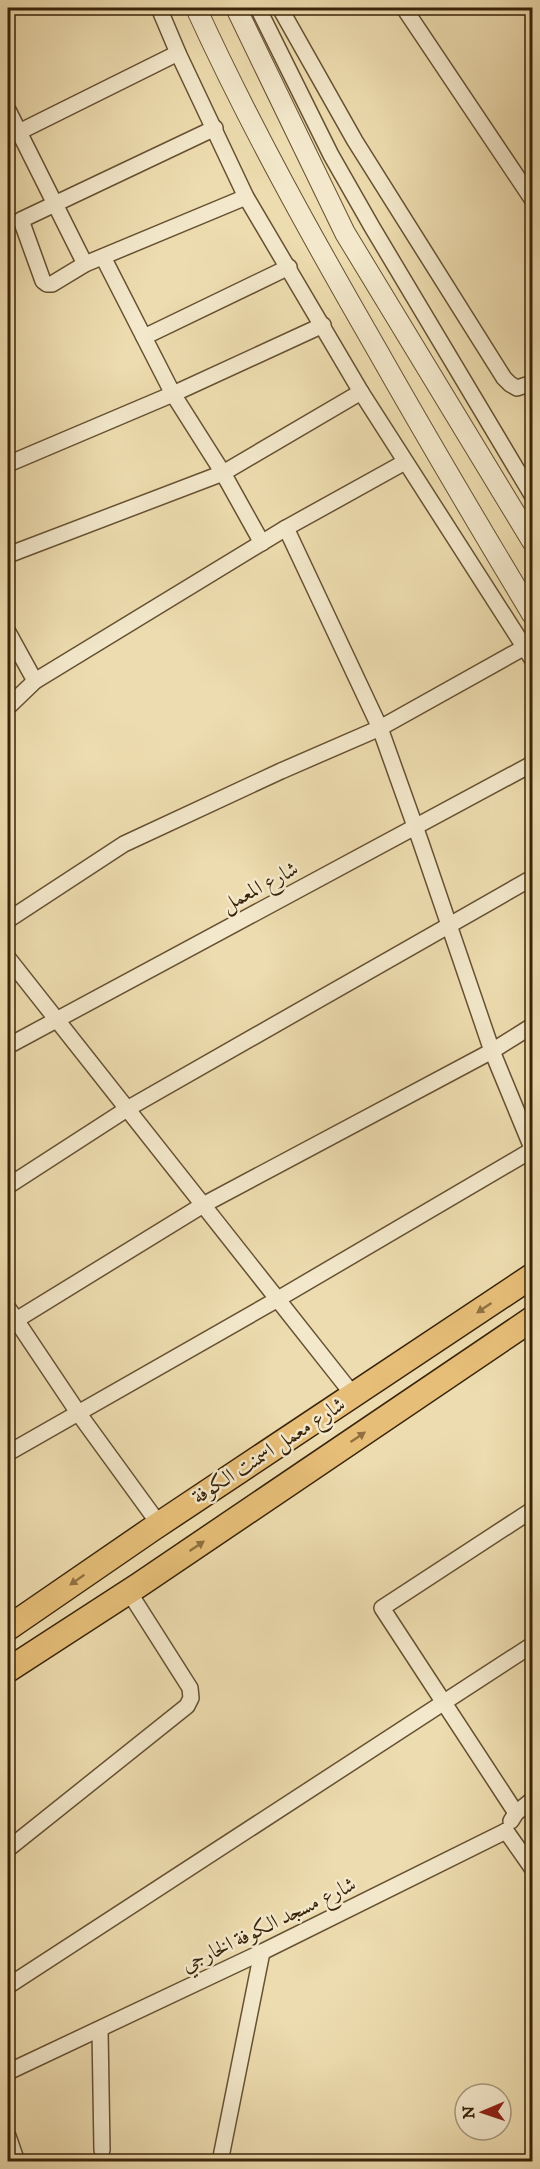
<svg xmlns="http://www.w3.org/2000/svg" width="540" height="2169" font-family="'IM FELL DW Pica',Amiri,serif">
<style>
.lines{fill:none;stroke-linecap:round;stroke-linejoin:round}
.minor-casing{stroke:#665132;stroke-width:18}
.tertiary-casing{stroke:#665132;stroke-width:22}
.primary-casing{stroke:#392309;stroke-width:27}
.minor{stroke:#f3e8cb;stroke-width:15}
.tertiary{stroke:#f3e8cb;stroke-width:20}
.primary{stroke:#e6be78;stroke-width:24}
.oneway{fill:#907040}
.labels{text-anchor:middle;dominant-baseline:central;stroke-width:5;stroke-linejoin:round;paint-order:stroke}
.street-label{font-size:21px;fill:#392309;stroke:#f3e8cb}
</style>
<rect width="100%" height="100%" fill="#eddcaf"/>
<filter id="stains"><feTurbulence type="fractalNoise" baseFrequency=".00333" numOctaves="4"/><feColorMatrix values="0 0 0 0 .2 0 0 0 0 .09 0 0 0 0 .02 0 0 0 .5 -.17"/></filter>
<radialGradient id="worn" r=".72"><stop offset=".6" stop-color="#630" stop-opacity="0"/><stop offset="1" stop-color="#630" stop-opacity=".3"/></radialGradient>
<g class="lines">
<g class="minor-casing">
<g id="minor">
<polyline points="159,8 178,53 246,197 361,392 532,659"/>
<polyline points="258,8 331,155 372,227 532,495"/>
<polyline points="280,8 355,141 504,378 510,384 517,388 532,383"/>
<polyline points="404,8 532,199"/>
<polyline points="8,110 85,264"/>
<polyline points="215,128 21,220 43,281 47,284 52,284 85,264 246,197"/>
<polyline points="19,132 178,53"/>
<polyline points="103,257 173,394 223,473 262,543"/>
<polyline points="144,337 289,267"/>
<polyline points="8,464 173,394 323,325"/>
<polyline points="286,528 380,728 421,843 492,1051 532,1148"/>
<polyline points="8,555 223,473 361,392"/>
<polyline points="8,632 35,681"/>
<polyline points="8,707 35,681 286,528 405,462"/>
<polyline points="8,920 124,844 281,771 380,728 525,647"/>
<polyline points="8,958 354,1396"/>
<polyline points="8,1046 532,764"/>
<polyline points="8,1186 127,1109 532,878"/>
<polyline points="8,1308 79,1414 159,1524"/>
<polyline points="8,1325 203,1205 492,1051 532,1026"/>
<polyline points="8,1453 278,1299 532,1150"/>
<polyline points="516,1813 382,1608 532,1510"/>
<polyline points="511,1821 516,1813 532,1800"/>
<polyline points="506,1831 532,1868"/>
<polyline points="8,1849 187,1706 191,1698 190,1688 129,1592"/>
<polyline points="8,1986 532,1645"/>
<polyline points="100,2030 102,2150"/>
<polyline points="8,2072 262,1952 506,1831"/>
<polyline points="8,2136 17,2162"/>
<polyline points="220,2162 262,1952"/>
</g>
</g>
<g class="tertiary-casing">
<g id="tertiary">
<path d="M196,8c53,116 116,229 180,340 51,90 103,178 156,266"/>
<polyline points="236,8 345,233 532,541"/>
</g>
</g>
<g class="primary-casing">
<g id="primary">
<polyline points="8,1628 152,1529 532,1276"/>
<polyline points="8,1670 139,1585 532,1319"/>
</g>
</g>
<use href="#minor" class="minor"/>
<use href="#tertiary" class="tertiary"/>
<use href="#primary" class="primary"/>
</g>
<defs><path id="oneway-solid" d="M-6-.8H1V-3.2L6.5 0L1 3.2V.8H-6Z" transform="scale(1.5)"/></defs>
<g class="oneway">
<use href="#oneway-solid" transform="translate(484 1308) rotate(146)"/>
<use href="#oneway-solid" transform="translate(358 1437) rotate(-34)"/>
<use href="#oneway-solid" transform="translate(197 1546) rotate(-34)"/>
<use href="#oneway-solid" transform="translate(77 1580) rotate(145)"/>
</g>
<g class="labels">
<g class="street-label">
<text transform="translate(260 887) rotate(-28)">شارع المعمل</text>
<text transform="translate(269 1451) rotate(-33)">شارع معمل اسمنت الكوفة</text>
<text transform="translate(269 1925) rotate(-26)">شارع مسجد الكوفة الخارجي</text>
</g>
</g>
<rect width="540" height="2169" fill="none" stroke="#eddcaf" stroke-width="30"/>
<rect x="9" y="9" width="522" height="2151" fill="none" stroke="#392309" stroke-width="3"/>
<rect x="15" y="15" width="510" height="2139" fill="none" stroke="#392309" stroke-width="1.5"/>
<g transform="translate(483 2112) rotate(268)"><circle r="28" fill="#f3e8cb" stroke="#a9997d" stroke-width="1.5"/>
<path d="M0-4.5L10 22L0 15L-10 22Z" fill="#8f2418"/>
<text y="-9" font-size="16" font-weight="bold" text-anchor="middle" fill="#392309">N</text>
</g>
<rect width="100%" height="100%" filter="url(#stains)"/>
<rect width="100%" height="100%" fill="url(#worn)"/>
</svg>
